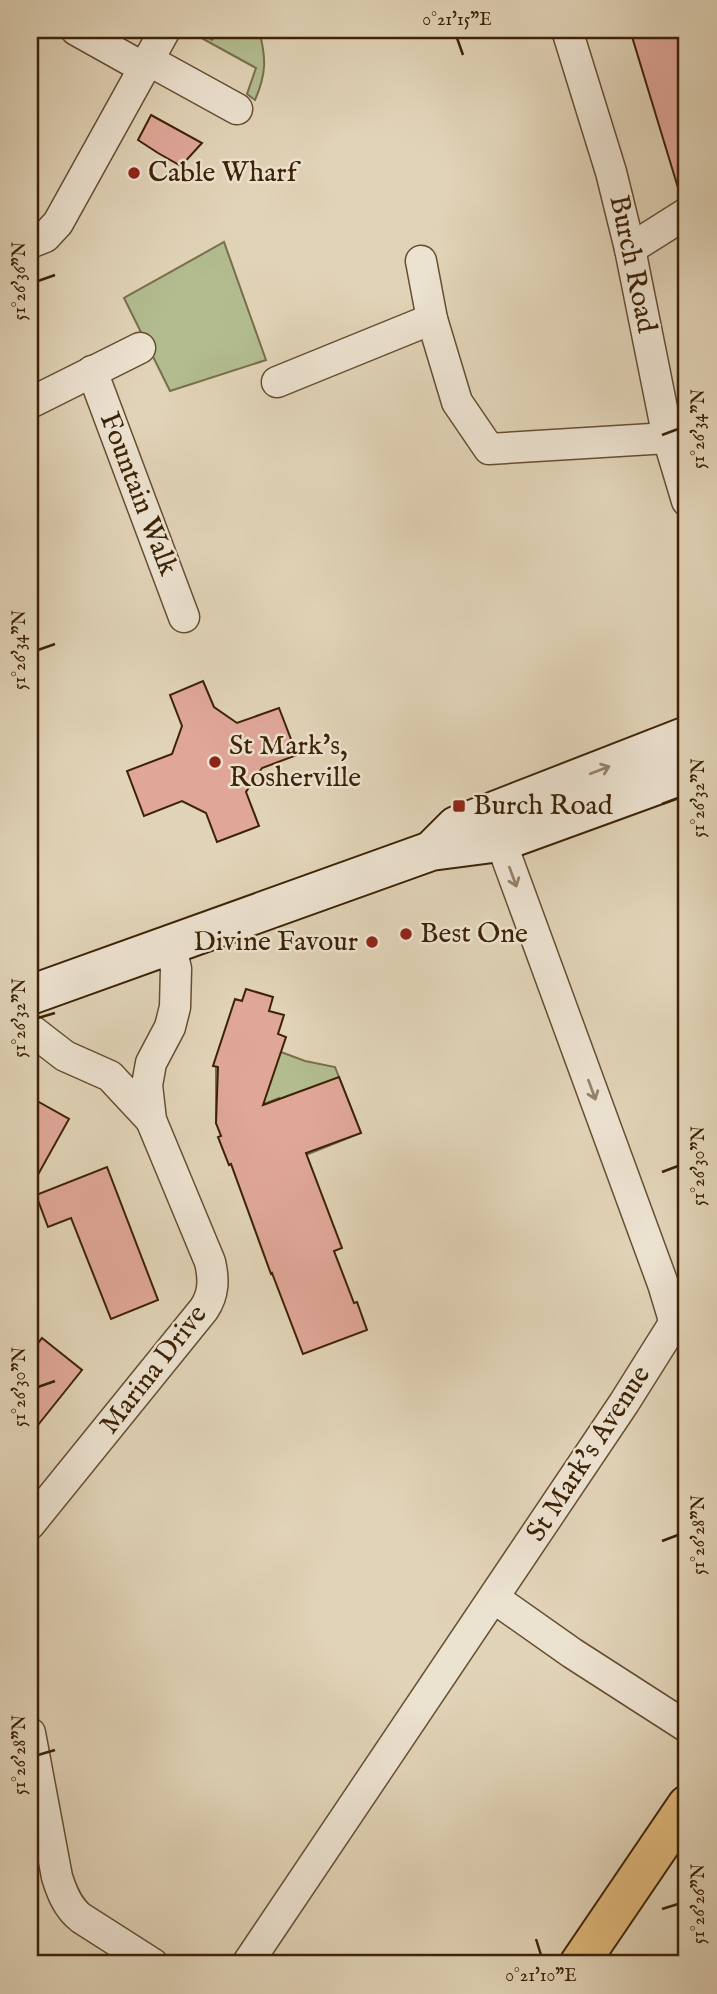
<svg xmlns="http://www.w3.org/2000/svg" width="717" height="1994" font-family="'IM FELL English',serif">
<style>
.green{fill:#b2bc8f;stroke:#786f4a;stroke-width:2}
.building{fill:#e0a799;stroke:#3d2205;stroke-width:2}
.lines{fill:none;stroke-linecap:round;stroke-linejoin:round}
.minor-casing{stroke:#664e32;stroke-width:33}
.secondary-casing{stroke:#3d2205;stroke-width:42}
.primary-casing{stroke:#3d2205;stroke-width:42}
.minor{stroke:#ece2d0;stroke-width:30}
.secondary{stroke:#ece2d0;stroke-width:38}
.primary{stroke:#e0ba7c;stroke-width:38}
.oneway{stroke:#94826a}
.ticks{fill:none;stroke:#3d2205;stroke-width:2.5}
.poi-dot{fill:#8f2418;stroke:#ece2d0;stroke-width:2.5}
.labels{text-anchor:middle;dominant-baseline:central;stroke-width:5;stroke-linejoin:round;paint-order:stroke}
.poi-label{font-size:28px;fill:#3d2205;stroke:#ece2d0;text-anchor:start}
.street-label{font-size:28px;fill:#3d2205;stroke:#ece2d0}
.neatline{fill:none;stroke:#3d2205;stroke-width:2.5}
.ticks-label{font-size:18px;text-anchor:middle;fill:#3d2205}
</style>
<rect width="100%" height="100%" fill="#e1d3b7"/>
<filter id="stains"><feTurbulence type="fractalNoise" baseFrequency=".00286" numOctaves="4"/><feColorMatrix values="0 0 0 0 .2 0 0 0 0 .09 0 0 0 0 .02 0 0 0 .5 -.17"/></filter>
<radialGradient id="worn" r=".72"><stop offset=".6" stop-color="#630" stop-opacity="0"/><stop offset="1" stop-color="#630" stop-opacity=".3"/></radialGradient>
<g class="green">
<path d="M187,30h7l18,10 7,-10h40c7,27 8,43 -4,70l-8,-6 9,-26z"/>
<polygon points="224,242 266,360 170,391 124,298"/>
<polygon points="281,1052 305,1061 335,1067 361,1133 238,1182 290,1125 279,1098 216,1123 216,1067 263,1082"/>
</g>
<g class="building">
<polygon points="630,30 680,30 687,55 687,190 679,191"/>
<polygon points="151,115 202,143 181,166 158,153 138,140"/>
<polygon points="203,681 214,707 237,723 279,708 297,755 262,768 246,792 259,826 217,842 206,813 182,801 144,816 127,771 172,754 182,726 170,695"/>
<polygon points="246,989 273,997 269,1011 284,1015 278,1034 286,1037 263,1105 339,1077 361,1133 306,1153 342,1248 334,1251 354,1303 357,1302 367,1330 303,1354 272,1273 271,1274 231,1164 229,1165 218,1137 221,1136 216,1123 218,1067 213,1066 235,999 242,1001"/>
<polygon points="30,1097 69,1119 30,1189"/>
<polygon points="107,1167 158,1300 111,1319 71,1218 48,1227 36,1195"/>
<polygon points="42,1338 82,1370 30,1435 30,1354"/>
</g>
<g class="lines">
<g class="minor-casing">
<g id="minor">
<polyline points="76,30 144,68"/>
<polyline points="567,30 611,172 630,249 668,438 687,501"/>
<polyline points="148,60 237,109"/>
<polyline points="30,243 45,237 58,223 165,30"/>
<polyline points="630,249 687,213"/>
<polyline points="421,261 432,319 457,402 489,449 668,438"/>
<polyline points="92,371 184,617"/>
<polyline points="277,382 432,319"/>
<polyline points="30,403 140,348"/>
<polyline points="30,1029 65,1056 110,1076 151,1120"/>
<path d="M30,1524l174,-215c10,-15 10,-30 6,-47l-59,-142 -4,-35 4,-22 19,-36 5,-20 1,-38 -5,-23"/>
<polyline points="494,1598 572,1653 687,1727"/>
<path d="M30,1733l27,144c5,16 11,31 24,41l72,46"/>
<polyline points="247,1964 624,1403 673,1325 673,1317 663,1284 494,823"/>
</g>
</g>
<g class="secondary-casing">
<g id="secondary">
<polyline points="435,847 456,826 687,736"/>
<polyline points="30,995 431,851 500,842 687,774"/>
</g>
</g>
<g class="primary-casing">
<polyline id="primary" points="579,1964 687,1805"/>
</g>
<use href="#minor" class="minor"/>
<use href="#secondary" class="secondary"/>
<use href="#primary" class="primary"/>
</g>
<defs><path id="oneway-shaft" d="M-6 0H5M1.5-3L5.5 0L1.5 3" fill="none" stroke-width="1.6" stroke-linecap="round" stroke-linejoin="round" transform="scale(1.75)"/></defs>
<g class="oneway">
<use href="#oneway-shaft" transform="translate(600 770) rotate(-21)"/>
<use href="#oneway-shaft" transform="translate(513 877) rotate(70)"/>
<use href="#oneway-shaft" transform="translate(592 1090) rotate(70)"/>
</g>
<path class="ticks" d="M457,38l6,17M38,281l17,-6M662,435l16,-6M38,650l17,-6M662,804l16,-6M38,1018l17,-5M662,1172l16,-6M38,1387l17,-6M662,1541l16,-6M38,1755l17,-5M662,1909l16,-5M536,1939l5,16"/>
<g class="poi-dot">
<circle cx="134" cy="173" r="7"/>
<circle cx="215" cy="762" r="7"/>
<rect x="452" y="799" width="14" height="14" rx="3.5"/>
<circle cx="406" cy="934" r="7"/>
<circle cx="372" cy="942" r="7"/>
</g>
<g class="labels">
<g class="poi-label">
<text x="148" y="173">Cable Wharf</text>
<text x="229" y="746">St Mark's,<tspan x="229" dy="32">Rosherville</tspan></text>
<text x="473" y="806">Burch Road</text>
<text x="420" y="934">Best One</text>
<text x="358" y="942" text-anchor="end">Divine Favour</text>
</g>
<g class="street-label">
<text transform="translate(632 264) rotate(78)">Burch Road</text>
<text transform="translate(138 494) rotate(69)">Fountain Walk</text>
<text transform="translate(154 1370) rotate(-52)">Marina Drive</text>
<text transform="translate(589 1454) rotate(-57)">St Mark's Avenue</text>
</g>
</g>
<rect width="717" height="1994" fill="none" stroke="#e1d3b7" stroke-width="77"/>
<rect x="38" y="38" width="640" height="1917" class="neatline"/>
<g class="ticks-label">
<text x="457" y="25">0°21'15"E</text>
<text transform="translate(19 281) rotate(-90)" y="6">51°26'36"N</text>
<text transform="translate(698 429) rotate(-90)" y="6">51°26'34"N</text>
<text transform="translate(19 650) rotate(-90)" y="6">51°26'34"N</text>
<text transform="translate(698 798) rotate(-90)" y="6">51°26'32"N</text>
<text transform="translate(19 1018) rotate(-90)" y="6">51°26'32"N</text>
<text transform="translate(698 1166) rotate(-90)" y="6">51°26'30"N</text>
<text transform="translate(19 1387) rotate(-90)" y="6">51°26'30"N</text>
<text transform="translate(698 1535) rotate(-90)" y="6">51°26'28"N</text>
<text transform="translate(19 1755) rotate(-90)" y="6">51°26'28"N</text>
<text transform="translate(698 1904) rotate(-90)" y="6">51°26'26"N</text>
<text x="541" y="1981">0°21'10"E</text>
</g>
<rect width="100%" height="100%" filter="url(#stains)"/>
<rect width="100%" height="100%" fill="url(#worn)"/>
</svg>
